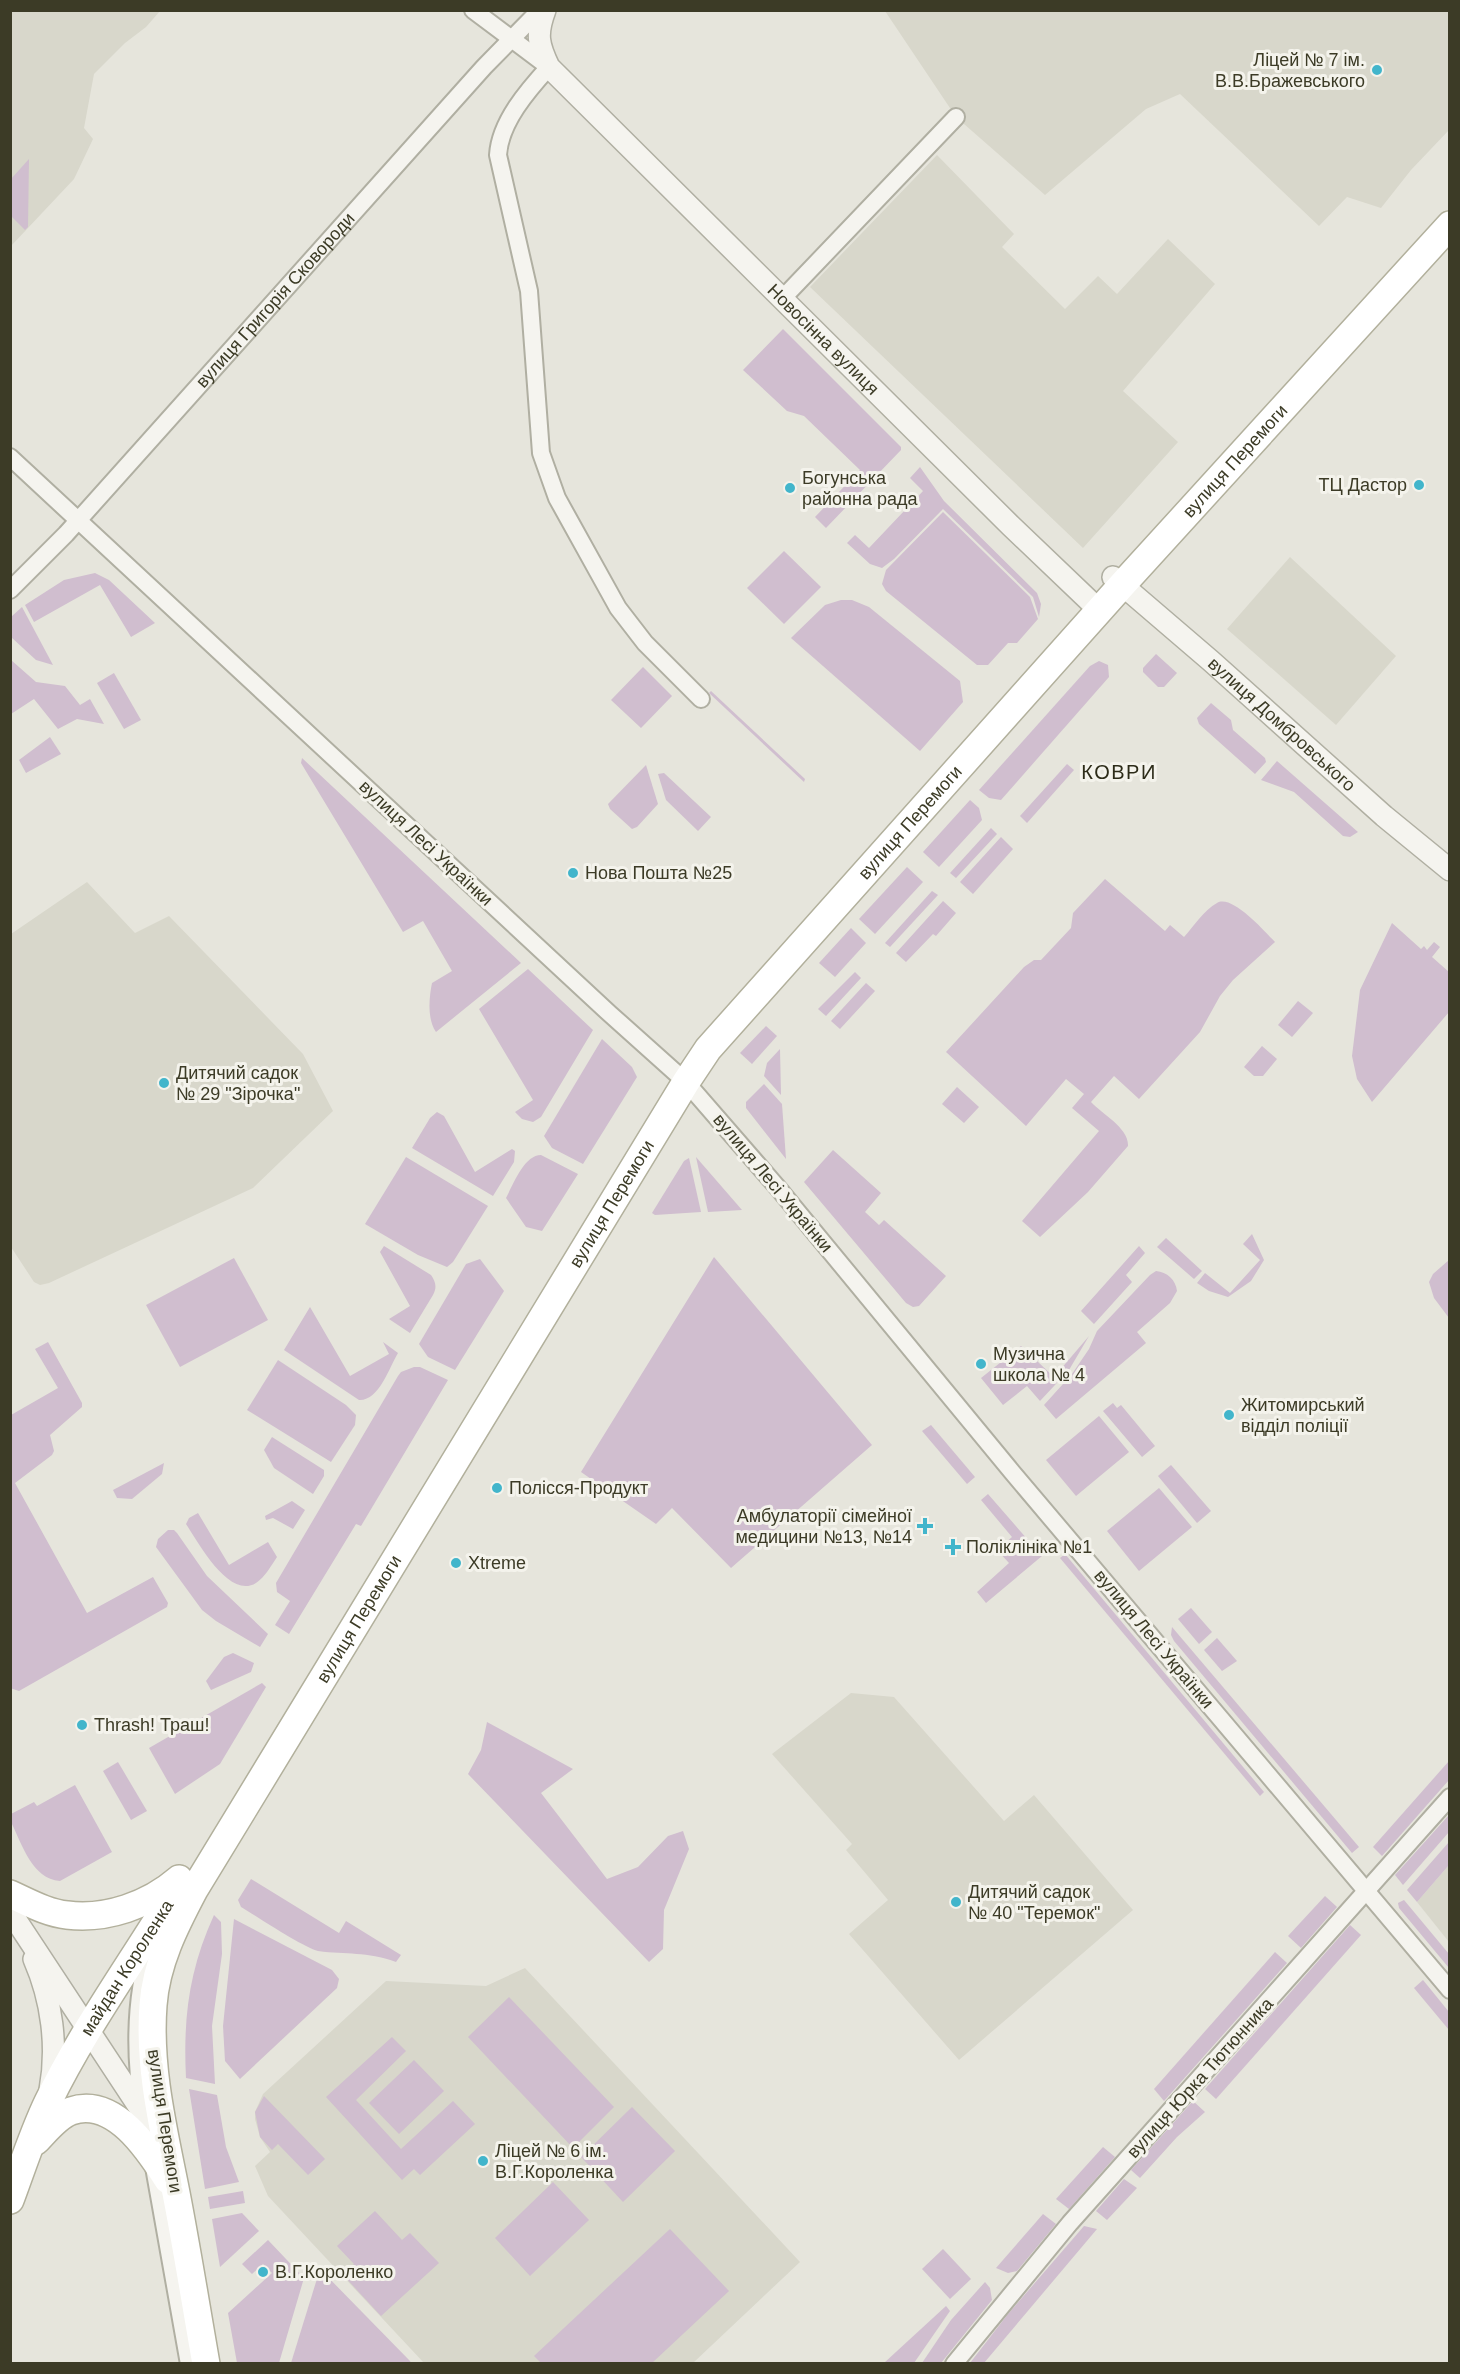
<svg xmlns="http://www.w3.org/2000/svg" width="1460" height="2374" font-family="Helvetica,sans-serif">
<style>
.built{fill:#d8d7cb}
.green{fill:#d0becf}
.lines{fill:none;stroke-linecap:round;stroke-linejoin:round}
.minor-casing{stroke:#b0afa2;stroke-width:20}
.tertiary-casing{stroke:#b0afa2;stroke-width:24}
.primary-casing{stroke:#b2b09c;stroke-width:30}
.minor{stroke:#f5f4ef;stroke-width:16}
.tertiary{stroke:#f5f4ef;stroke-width:21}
.primary{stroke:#fff;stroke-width:27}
.poi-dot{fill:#42b5cb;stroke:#f4f3ec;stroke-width:2}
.labels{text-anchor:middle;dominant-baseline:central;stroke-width:6;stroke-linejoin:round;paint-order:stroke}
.poi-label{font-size:18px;fill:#3c3b26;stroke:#f4f3ec;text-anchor:start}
.street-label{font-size:18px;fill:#3c3b26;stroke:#f4f3ec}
.neighbourhood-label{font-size:20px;letter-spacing:1.5px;fill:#2d2c19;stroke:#f4f3ec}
</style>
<rect width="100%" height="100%" fill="#e6e5dc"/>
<g class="built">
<polygon points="11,11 160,11 146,27 125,43 94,74 84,128 93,139 74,179 11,246"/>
<polygon points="885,11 1449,11 1449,130 1411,170 1381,208 1347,197 1319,226 1180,94 1146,109 1045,195 956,117"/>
<polygon points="937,155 1014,234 1002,247 1065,309 1098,276 1117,294 1168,239 1215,284 1123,391 1178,442 1083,548 810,287"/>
<polygon points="1290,557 1396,656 1336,725 1227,629"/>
<polygon points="87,882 135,933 169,916 303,1054 333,1111 253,1188 49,1283 40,1285 34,1282 11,1247 11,934"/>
<polygon points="851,1693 894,1697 1004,1821 1034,1795 1133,1910 959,2060 849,1934 888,1900 846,1850 852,1844 772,1754"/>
<polygon points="1449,1865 1449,1942 1417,1902"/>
<polygon points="525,1968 800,2262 693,2363 424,2363 268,2196 255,2166 270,2152 260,2137 255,2119 255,2112 263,2094 386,1981 486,1986"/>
</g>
<g class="green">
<polygon points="29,159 28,227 25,230 11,216 11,179"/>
<polygon points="783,329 901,447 901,450 826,528 815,517 860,470 804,416 787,411 743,370"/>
<polygon points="920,467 944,501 1037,593 1041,604 1039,617 1033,597 943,509 894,559 882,568 870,564 847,543 855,535 869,548 923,491 910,478"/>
<polygon points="943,512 1030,597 1038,619 1017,643 1008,643 988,665 977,665 886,591 882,584 886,570"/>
<polygon points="784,551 821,587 784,624 747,588"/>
<polygon points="95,573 109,580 155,623 131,637 100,585 34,622 25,605 64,580"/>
<polygon points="841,600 852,600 869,607 960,681 963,702 920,751 791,638 825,605"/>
<polygon points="22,607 53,665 36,660 11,637 11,617"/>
<polygon points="1156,654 1177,673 1164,687 1158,687 1143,672 1143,668"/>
<polygon points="11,660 36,682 65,686 80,705 90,699 104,724 77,719 58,729 34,699 11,714"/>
<polygon points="1099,661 1108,665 1109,677 1001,800 989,798 979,790 1090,666"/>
<polygon points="643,667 672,696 641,728 611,700"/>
<polygon points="114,673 141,720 124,729 97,683"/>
<polygon points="711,691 805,779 804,782 709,693"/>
<polygon points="1211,703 1231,720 1233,730 1265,758 1266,762 1255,774 1199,724 1197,718"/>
<polygon points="50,737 61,754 26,773 19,760"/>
<path d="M302,758l219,205 -85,69c-9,-13 -7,-34 -4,-49l20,-12 -29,-50 -20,11 -102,-169z"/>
<polygon points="1277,761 1358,832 1350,837 1343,836 1294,792 1261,780"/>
<polygon points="1067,764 1074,770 1027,823 1020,816"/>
<polygon points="646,765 658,804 637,827 632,829 610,809 608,804"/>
<polygon points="664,773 711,817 698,831 666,800 658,774"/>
<polygon points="970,800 979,808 982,820 939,867 923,852"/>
<polygon points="991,828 997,834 956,878 950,873"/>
<polygon points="1001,837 1013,849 973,894 960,882"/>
<polygon points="907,867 923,882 875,934 859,919"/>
<path d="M1105,879l60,52 5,-6 14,12c10,-11 20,-27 33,-34 15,-9 47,28 58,39l-42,38 -13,16 -20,36 -61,67 -25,-23 -23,26c11,12 38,26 37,44l-40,46 -48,45 -18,-16 77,-90 -27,-23 12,-14 -18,-15 -40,47 -80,-74 78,-85 10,-7h7l30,-32 2,-15z"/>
<polygon points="932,891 938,895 890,947 885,943"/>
<polygon points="943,901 956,913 936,936 933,934 906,962 896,953"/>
<polygon points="1392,923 1421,949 1424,946 1427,950 1434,942 1440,947 1432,957 1449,972 1449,1012 1372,1102 1357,1079 1352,1056 1360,990"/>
<polygon points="851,928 866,943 835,977 819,963"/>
<polygon points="528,969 593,1030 541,1117 533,1122 522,1119 515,1112 533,1100 479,1009"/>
<polygon points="855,972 861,978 826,1016 818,1009"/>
<polygon points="866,983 875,991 840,1029 831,1021"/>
<polygon points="1298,1001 1313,1013 1292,1037 1278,1025"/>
<polygon points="766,1026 777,1036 752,1064 740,1053"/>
<polygon points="602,1039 632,1067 637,1077 583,1164 552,1148 544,1136"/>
<polygon points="1262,1046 1277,1059 1263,1076 1254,1076 1244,1067"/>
<polygon points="780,1049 781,1095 764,1076 767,1063"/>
<polygon points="764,1084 782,1104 786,1159 746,1108 746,1102"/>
<polygon points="957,1087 979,1107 964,1123 942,1104"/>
<polygon points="437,1112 444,1116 475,1172 512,1149 515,1151 514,1162 493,1196 412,1148 430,1118"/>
<polygon points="833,1150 881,1193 865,1212 879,1225 884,1220 946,1276 919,1306 913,1307 906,1303 804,1182"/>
<path d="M541,1155l37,19 -36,57 -16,-4 -20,-29c7,-13 18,-43 35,-43z"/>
<polygon points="406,1157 488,1206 453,1262 447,1267 418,1255 365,1224"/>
<polygon points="696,1157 742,1210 708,1212"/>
<polygon points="689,1158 701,1212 655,1215 652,1213 684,1161"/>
<polygon points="1252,1234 1264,1260 1251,1281 1228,1297 1209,1291 1197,1283 1205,1273 1230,1293 1260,1260 1243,1244"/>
<polygon points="1166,1238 1202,1271 1194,1279 1157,1247"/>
<path d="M384,1246l47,29c5,7 6,13 2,20l-23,38 -21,-14 21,-13 -30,-54z"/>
<polygon points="1139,1246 1145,1253 1126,1275 1132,1282 1094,1324 1081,1311"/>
<polygon points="714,1257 872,1445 731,1568 672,1508 656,1524 581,1472"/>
<polygon points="234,1258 268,1320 180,1367 146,1305"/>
<polygon points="480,1259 504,1291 455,1370 428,1357 419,1344 466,1264"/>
<polygon points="1449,1260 1449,1318 1434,1298 1429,1282 1433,1274"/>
<path d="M1156,1271c11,1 20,9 21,20l-7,12 -33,29 9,11 -90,76 -12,-14 28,-31 17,-25 8,-18 53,-56z"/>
<path d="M310,1307l40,69 39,-22 -6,-12 15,11c-9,15 -19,48 -39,47l-75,-50z"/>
<polygon points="1089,1336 1069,1370 1040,1401 1027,1386 1003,1405 981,1378 1021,1346 1054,1377"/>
<polygon points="48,1342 82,1403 82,1407 50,1435 54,1451 52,1455 15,1483 87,1613 153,1577 168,1603 167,1607 19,1691 10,1688 11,1415 58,1388 35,1349"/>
<polygon points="278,1360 346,1405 356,1415 355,1425 331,1462 247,1410"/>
<polygon points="414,1367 420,1367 448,1380 361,1526 356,1524 289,1634 275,1625 290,1601 277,1592 276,1583 398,1376 401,1372"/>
<polygon points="1113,1403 1117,1408 1121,1405 1155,1446 1142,1457 1103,1411"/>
<polygon points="1099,1416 1129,1452 1076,1496 1046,1460"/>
<polygon points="931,1425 975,1477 967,1484 922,1431"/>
<polygon points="272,1437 324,1470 324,1476 313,1494 274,1468 264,1450"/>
<polygon points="164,1463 162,1474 132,1499 117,1498 113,1490"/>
<polygon points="1171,1465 1211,1511 1197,1523 1158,1476"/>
<polygon points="1159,1488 1192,1527 1139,1571 1107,1531"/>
<polygon points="988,1494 1042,1556 986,1603 977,1592 1009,1563 997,1550 1012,1537 981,1500"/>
<polygon points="292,1501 305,1510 293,1529 273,1518 266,1520 265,1516"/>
<path d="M198,1513l31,52 39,-23 9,15c-6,9 -12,20 -21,26 -27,17 -58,-41 -70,-59l3,-6z"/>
<polygon points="168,1530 174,1530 177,1533 207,1576 268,1634 260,1647 216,1621 202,1610 156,1547 158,1539"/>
<polygon points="1065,1554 1264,1792 1260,1796 1060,1558"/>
<polygon points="1191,1608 1212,1632 1199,1644 1178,1619"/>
<polygon points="1172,1627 1359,1847 1352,1853 1174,1641 1171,1635"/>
<polygon points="1217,1638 1237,1661 1222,1671 1204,1650"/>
<polygon points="233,1653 254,1663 251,1672 211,1690 206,1681 224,1657"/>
<polygon points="262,1683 266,1687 220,1764 175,1794 149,1748"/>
<polygon points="487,1722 573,1769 541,1793 607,1879 638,1867 668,1836 683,1831 689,1849 664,1910 663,1949 649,1962 468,1774 481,1750"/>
<polygon points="1449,1761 1449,1780 1382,1856 1373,1847"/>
<polygon points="118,1762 147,1811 131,1820 103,1771"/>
<path d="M75,1785l37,67 -52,29c-28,-2 -38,-37 -49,-59v-8l23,-12 3,4z"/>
<polygon points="1449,1815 1449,1832 1403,1885 1395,1875"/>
<polygon points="1449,1842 1449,1865 1417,1902 1407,1890"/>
<path d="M251,1879l88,54 7,-12 55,34 -5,7c-30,-11 -49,-7 -78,-11 -14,-3 -62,-35 -77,-44l-3,-7z"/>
<polygon points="1325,1896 1337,1907 1301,1948 1288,1936"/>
<polygon points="1404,1900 1449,1954 1449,1968 1399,1908 1398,1903"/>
<path d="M214,1915l7,7 1,32 -10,72 3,58 -29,-6c-3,-60 3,-108 28,-163z"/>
<polygon points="234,1919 332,1970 339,1979 337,1988 240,2079 225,2061 223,2026"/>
<polygon points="1350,1925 1361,1935 1216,2099 1205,2089"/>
<polygon points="1275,1952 1287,1963 1164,2101 1154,2089"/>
<polygon points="1423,1980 1449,2012 1449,2030 1414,1988"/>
<polygon points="509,1997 614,2107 573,2148 468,2037"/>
<polygon points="392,2037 406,2051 356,2100 401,2149 453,2101 475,2124 420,2175 414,2169 402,2180 326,2097"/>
<polygon points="414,2060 444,2091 399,2134 369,2103"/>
<polygon points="189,2089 217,2095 226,2147 239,2182 205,2189"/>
<polygon points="264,2096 325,2159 308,2175 278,2144 272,2150 260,2137 255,2112"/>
<polygon points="1193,2101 1205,2112 1177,2137 1140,2178 1131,2170"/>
<polygon points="632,2107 675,2151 623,2202 581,2157"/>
<polygon points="1103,2147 1115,2157 1069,2209 1056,2199"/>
<polygon points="1124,2179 1137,2188 1107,2220 1096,2211"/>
<polygon points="553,2182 589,2220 530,2276 495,2238"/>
<polygon points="243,2191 245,2203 210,2209 208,2197"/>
<polygon points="375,2211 402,2240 410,2233 439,2263 381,2316 343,2275 354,2264 337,2246"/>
<polygon points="242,2213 259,2231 220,2267 212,2219"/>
<polygon points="1043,2214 1056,2224 1017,2271 1008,2273 996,2268"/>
<polygon points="1084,2226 1097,2229 984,2363 970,2363 1008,2314"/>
<polygon points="670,2229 729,2291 652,2363 541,2363 534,2356"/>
<polygon points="268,2240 304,2278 279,2363 237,2363 228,2313 272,2273 263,2264 252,2274 242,2264"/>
<polygon points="943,2249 971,2279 950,2299 922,2269"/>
<polygon points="320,2269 410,2361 411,2363 291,2363"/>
<polygon points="985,2282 990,2288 992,2300 941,2363 922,2363 951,2320"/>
<polygon points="946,2306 950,2311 914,2363 884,2363"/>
</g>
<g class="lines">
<g class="minor-casing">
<g id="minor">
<path d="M473,10l76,57c-21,23 -49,55 -51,88l31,136 12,162 16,45 61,110 27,35 56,56"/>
<polyline points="782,299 956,117"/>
<polyline points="10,457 610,1014 686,1082 778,1188 1012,1472 1450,1990"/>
<path id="s1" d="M10,590l56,-56 418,-467 56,-57"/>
<path d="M143,2109c-9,-57 -9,-112 9,-167"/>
<polyline points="154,2167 189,2364"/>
<polyline points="954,2364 1070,2223 1450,1797"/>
</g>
</g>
<g class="tertiary-casing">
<g id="tertiary">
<path id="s2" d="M545,10c-9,24 -7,34 4,57l462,459 88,84"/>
<path id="s3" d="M1113,577l98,84 173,155 66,54"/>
<polyline points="10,1911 143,2113 160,2148"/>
<path d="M34,1959c18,41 24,88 16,131"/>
</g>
</g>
<g class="primary-casing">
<g id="primary">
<path d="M10,1894c18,8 37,19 57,21 39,5 82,-10 112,-36"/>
<path d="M36,2141c10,-10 21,-25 35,-30 43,-15 78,39 97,69"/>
<path id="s4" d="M10,2200c12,-32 23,-67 38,-98 35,-72 83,-138 125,-207"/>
<path id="s5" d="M206,2364c-10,-57 -19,-114 -30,-171 -12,-61 -28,-125 -23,-188 3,-42 22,-79 41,-115l492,-808 22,-33 414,-464 328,-360"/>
</g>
</g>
<use href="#minor" class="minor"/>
<use href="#tertiary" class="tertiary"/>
<use href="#primary" class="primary"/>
</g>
<g class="poi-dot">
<circle cx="1377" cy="70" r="6"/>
<circle cx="1419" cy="485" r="6"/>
<circle cx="790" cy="488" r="6"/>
<circle cx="573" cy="873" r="6"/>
<circle cx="164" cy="1083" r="6"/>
<circle cx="981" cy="1364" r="6"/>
<circle cx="1229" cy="1415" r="6"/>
<circle cx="497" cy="1488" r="6"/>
<path d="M922 1517h6v6h6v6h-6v6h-6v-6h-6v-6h6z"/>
<path d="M950 1538h6v6h6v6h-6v6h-6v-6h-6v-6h6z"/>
<circle cx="456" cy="1563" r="6"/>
<circle cx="82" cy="1725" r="6"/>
<circle cx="956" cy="1902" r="6"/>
<circle cx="483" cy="2161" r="6"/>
<circle cx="263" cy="2272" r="6"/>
</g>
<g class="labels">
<g class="poi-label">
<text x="1365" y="60" text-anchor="end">Ліцей № 7 ім.<tspan x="1365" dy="21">В.В.Бражевського</tspan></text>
<text x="802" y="478">Богунська<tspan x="802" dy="21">районна рада</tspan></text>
<text x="1407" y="485" text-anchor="end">ТЦ Дастор</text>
<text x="585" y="873">Нова Пошта №25</text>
<text x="176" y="1073">Дитячий садок<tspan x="176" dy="21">№ 29 "Зірочка"</tspan></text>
<text x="993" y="1354">Музична<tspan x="993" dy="21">школа № 4</tspan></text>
<text x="1241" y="1405">Житомирський<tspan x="1241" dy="21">відділ поліції</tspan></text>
<text x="509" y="1488">Полісся-Продукт</text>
<text x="912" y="1516" text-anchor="end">Амбулаторії сімейної<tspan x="912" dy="21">медицини №13, №14</tspan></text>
<text x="966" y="1547">Поліклініка №1</text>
<text x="468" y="1563">Xtreme</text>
<text x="94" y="1725">Thrash! Траш!</text>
<text x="968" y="1892">Дитячий садок<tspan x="968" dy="21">№ 40 "Теремок"</tspan></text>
<text x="495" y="2151">Ліцей № 6 ім.<tspan x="495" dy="21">В.Г.Короленка</tspan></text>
<text x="275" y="2272">В.Г.Короленко</text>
</g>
<g class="street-label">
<text stroke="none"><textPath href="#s1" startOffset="393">вулиця Григорія Сковороди</textPath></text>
<text stroke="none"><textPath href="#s2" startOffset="446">Новосінна вулиця</textPath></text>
<text stroke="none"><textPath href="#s5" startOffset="2262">вулиця Перемоги</textPath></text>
<text stroke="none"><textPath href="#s3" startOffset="224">вулиця Домбровського</textPath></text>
<text stroke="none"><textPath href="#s5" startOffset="1776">вулиця Перемоги</textPath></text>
<text transform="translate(426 843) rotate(43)">вулиця Лесі Українки</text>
<text transform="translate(773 1183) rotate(50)">вулиця Лесі Українки</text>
<text stroke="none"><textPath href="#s5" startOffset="1290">вулиця Перемоги</textPath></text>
<text stroke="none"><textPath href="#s5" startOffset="804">вулиця Перемоги</textPath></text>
<text transform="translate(1154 1639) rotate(50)">вулиця Лесі Українки</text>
<text stroke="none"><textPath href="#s4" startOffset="261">майдан Короленка</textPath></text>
<text transform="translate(1200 2078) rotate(-48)">вулиця Юрка Тютюнника</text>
<text transform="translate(165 2121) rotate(81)">вулиця Перемоги</text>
</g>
<g class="neighbourhood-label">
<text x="1119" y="772">КОВРИ</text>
</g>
</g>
<rect width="1460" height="2374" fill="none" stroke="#3c3b26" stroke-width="24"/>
</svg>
